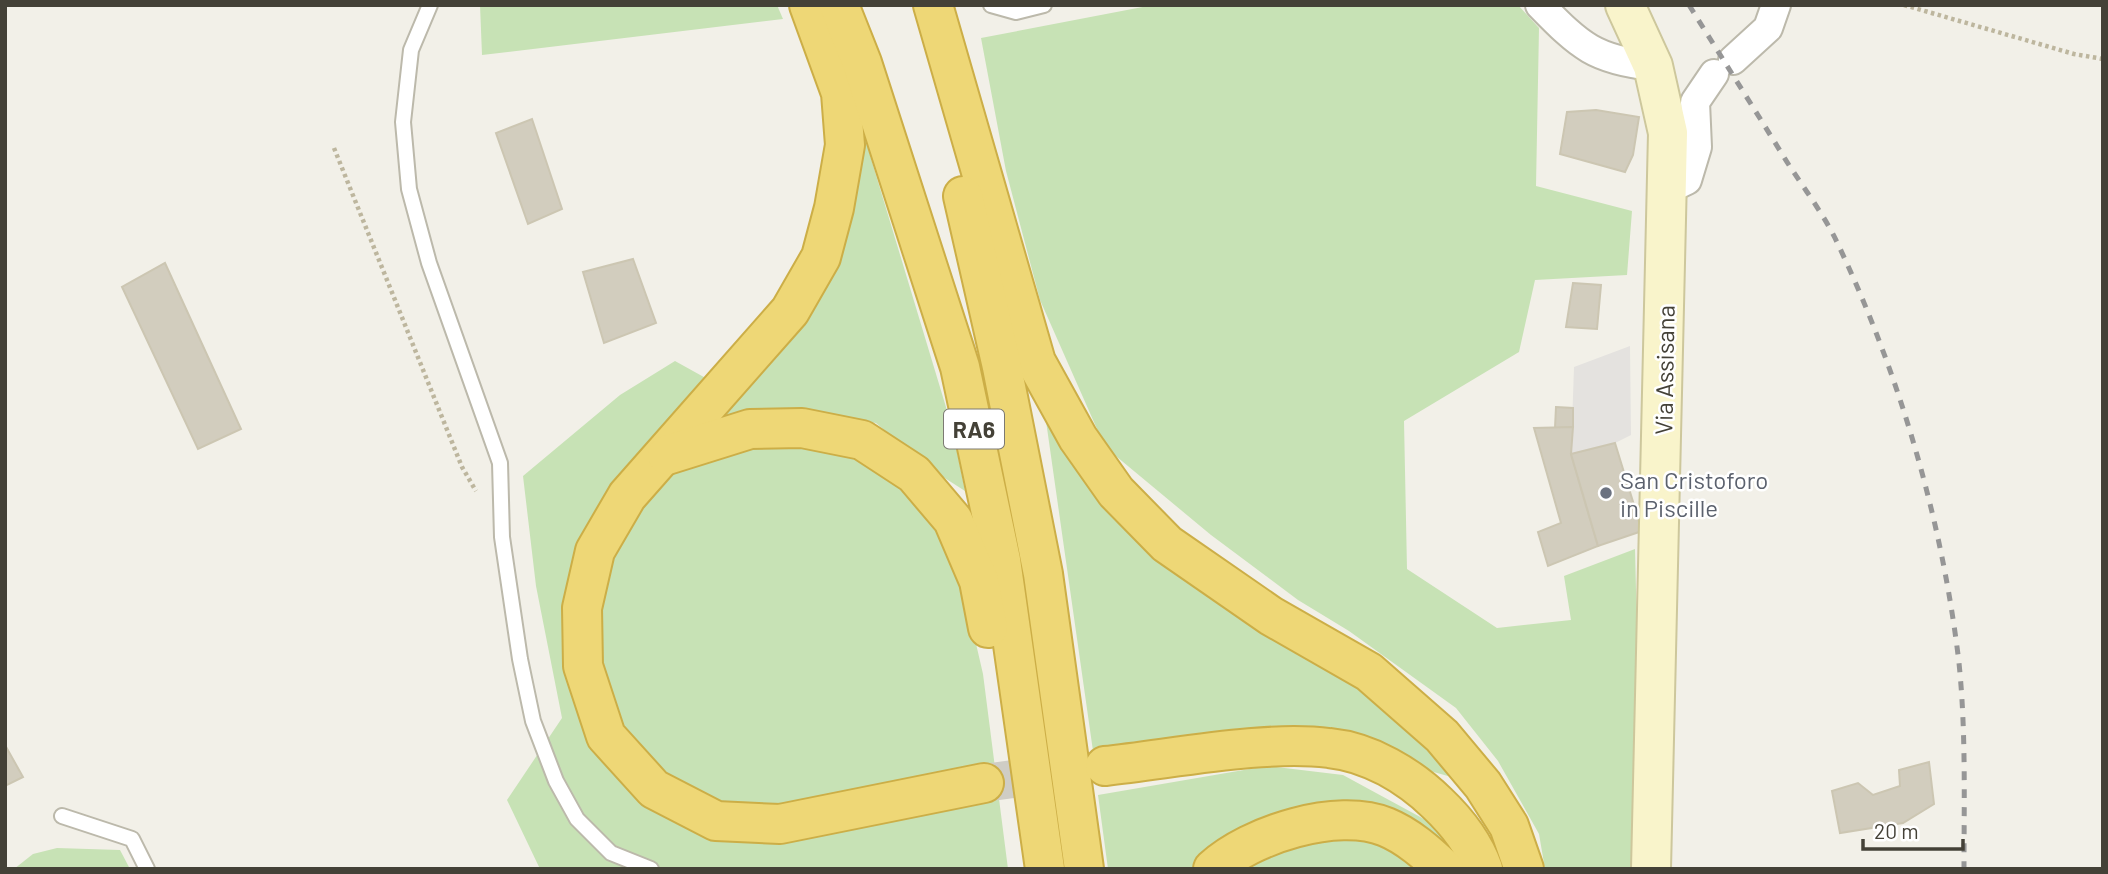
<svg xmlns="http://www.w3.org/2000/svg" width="2108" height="874" font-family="Barlow,sans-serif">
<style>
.green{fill:#c7e2b5}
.parking{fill:#e4e2df}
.building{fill:#d2cdbe;stroke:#ccc6b2;stroke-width:2}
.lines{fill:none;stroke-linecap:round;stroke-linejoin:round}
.motorway-tunnel{stroke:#cfcdc5;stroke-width:38;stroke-dasharray:38 19;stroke-linecap:butt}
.service-casing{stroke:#bcb9ab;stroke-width:18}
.minor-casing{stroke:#bcb9ab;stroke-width:32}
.secondary-casing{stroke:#cdc79c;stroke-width:42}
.motorway-casing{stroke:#ccae47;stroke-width:42}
.path{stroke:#bdb69e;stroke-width:4.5;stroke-dasharray:3.5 3.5;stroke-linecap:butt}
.service{stroke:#fff;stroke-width:14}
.minor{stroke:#fff;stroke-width:28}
.secondary{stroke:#f9f4cb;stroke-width:38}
.motorway{stroke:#eed776;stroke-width:38}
.rail{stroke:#969696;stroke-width:5;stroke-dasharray:9 9;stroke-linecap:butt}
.worship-dot{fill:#6b7280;stroke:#fff;stroke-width:2.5}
.labels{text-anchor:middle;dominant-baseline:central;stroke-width:5;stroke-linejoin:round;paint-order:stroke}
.shield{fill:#fff;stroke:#7c7a73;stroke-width:2}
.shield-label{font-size:23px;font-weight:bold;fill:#444137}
.street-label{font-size:24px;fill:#444137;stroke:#fff}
.worship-label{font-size:24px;fill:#5b616d;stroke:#fff;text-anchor:start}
</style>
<rect width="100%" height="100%" fill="#f2f0e8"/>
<g class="green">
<polygon points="480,5 777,5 783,19 482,55"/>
<polygon points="1153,5 1518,5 1539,28 1536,186 1632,211 1627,275 1535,280 1519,352 1404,421 1407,569 1497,628 1571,620 1564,576 1635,549 1639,713 1631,869 1545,869 1539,834 1498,761 1456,708 1349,631 1298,600 1211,535 1105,447 1040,300 1006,171 981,38"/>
<polygon points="863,132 952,427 965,491 926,466 876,423 814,412 898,476 953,544 983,674 1008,869 540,869 507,800 562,718 536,586 523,476 620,395 675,361 738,396"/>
<polygon points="1046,421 1114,516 1434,742 1462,780 1423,769 1372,739 1259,727 1159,751 1093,751"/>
<polygon points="1267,766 1343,775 1446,831 1456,849 1402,823 1332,811 1277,812 1221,842 1193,869 1108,869 1098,795"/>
<polygon points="1325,829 1389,841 1427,869 1234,869"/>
<polygon points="57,848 120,850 130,869 14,869 33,854"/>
</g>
<polygon class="parking" points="1630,346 1631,435 1615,443 1571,454 1574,367"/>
<g class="building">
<polygon points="1596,110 1639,117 1633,155 1625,172 1560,154 1567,112"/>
<polygon points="532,119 562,209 528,224 496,133"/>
<polygon points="633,259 656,323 604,343 583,272"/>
<polygon points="165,263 241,429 198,449 122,287"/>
<polygon points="1573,283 1601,285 1597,329 1566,327"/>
<polygon points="1556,407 1573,408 1573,427 1555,428"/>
<polygon points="1573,427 1571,454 1598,546 1548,566 1538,532 1561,523 1534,428"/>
<polygon points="1615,443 1642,531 1598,546 1571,454"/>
<polygon points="5,745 23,777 5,786"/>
<polygon points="1929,762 1934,804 1903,823 1840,833 1832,791 1858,783 1873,795 1900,786 1899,770"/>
</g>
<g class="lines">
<polyline class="motorway-tunnel" points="984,783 1065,772"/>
<g class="service-casing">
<g id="service">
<polyline points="430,5 411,50 403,122 409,189 429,263 500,463 502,537 520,659 533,721 556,781 577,819 611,853 651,869"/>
<polyline points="991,5 1016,12 1044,5"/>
<polyline points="62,816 132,839 147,869"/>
</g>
</g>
<g class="minor-casing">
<g id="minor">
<path d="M1540,5c40,41 55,55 113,61"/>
<polyline points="1733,60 1768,28 1776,5"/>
<polyline points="1668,189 1687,180 1697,147 1695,102 1714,74"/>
</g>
</g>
<g class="secondary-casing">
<polyline id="secondary" points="1625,5 1653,66 1668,133 1651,869"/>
</g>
<g class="motorway-casing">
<g id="motorway">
<polyline points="809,5 841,93 845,145 834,208 821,257 790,311 627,496 595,551 582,608 583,666 606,736 654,789 716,821 780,824 984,783"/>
<polyline points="839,5 862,63 960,367 1001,560 1045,869"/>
<polyline points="933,5 1036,362 1078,438 1116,492 1167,544 1271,616 1369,672 1442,736 1483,785 1509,826 1524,869"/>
<polyline points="963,196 1002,367 1043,574 1084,869"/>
<polyline points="667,455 750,429 802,428 862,440 914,474 953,520 979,581 988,628"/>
<path d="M1105,766c67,-7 159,-26 224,-18 41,4 80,28 108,55 19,18 37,41 46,66"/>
<path d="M1213,869c37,-34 124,-62 173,-42 22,9 41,26 58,42"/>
</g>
</g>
<g class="path">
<polyline points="1904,5 2074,54 2103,59"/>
<polyline points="334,148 462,467 476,491"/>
</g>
<use href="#service" class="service"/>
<use href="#minor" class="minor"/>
<use href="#secondary" class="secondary"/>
<use href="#motorway" class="motorway"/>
<path class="rail" d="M1689,5c33,53 66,105 98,157 16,25 35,50 48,76 63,131 107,280 124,425 7,68 5,137 5,206"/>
</g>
<circle class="worship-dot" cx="1606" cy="493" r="7"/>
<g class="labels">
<rect class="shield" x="944" y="409.5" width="60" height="39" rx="5"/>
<g class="shield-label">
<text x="974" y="429">RA6</text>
</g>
<g class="street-label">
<text transform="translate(1664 370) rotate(-89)">Via Assisana</text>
</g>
<g class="worship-label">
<text x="1620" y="479">San Cristoforo<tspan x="1620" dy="28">in Piscille</tspan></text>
</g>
</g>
<rect width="2108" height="874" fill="none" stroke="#444137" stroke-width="14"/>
<path d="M1863 839v10h100v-10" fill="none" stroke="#444137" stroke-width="3.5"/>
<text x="1874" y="839" font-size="21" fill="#444137" stroke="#ffffff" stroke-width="5" paint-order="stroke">20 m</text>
</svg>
